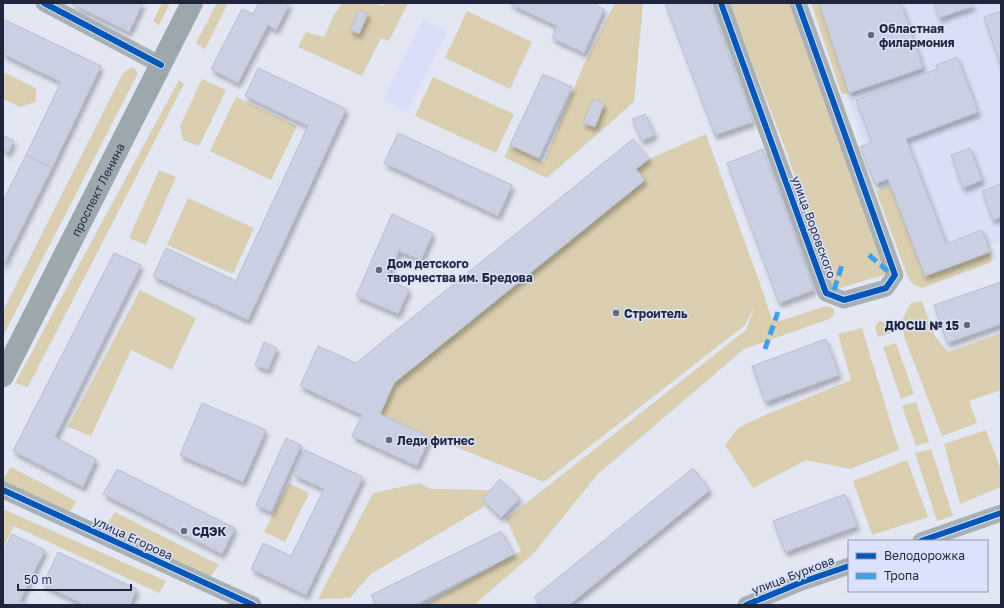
<svg xmlns="http://www.w3.org/2000/svg" width="1004" height="608" font-family="'Golos Text',sans-serif">
<style>
.built{fill:#d9dff4}
.green{fill:#daceb0}
.building{fill:#cad0e1;stroke:#b9becf;filter:url(#shadow)}
.lines{fill:none;stroke-linecap:round;stroke-linejoin:round}
.minor{stroke:#a6b0b5;stroke-width:17}
.major{stroke:#9ca7ae;stroke-width:22}
.quiet{stroke:#3da2ec;stroke-width:5;stroke-dasharray:10 5;stroke-linecap:butt}
.cycleway-casing{stroke:#dbe3fc;stroke-width:8}
.cycleway{stroke:#0057b8;stroke-width:6}
.poi-dot{fill:#646a7c;stroke:#dbe3fc;stroke-width:1.5}
.labels{text-anchor:middle;dominant-baseline:central;stroke-width:3;stroke-linejoin:round;paint-order:stroke}
.poi-label{font-size:12px;font-weight:bold;fill:#1f263c;stroke:#dbe3fc;text-anchor:start}
.street-label{font-size:12px;fill:#1f263c;stroke:#dbe3fc}
</style>
<defs>
<filter id="shadow"><feDropShadow dx="2.5" dy="4.5" stdDeviation="2" flood-color="#0004"/></filter>
</defs>
<rect width="100%" height="100%" fill="#e3e7f4"/>
<g class="built">
<polygon points="815,3 1001,3 1001,241 911,280"/>
<polygon points="423,19 447,31 407,112 383,100"/>
</g>
<g class="green">
<polygon points="162,3 170,3 159,25 153,21"/>
<polygon points="217,3 228,3 205,49 196,43"/>
<polygon points="342,3 375,3 383,6 385,3 408,3 389,41 381,38 362,76 298,47 306,32 324,37 334,15"/>
<polygon points="615,3 643,3 634,102 547,178 504,157 510,145 544,162 584,64"/>
<polygon points="729,3 791,3 890,273 834,290 784,145"/>
<polygon points="811,3 819,3 849,93 842,95"/>
<polygon points="467,11 532,42 510,89 445,58"/>
<polygon points="133,67 138,73 3,336 3,311 123,73"/>
<polygon points="3,72 36,88 36,102 20,107 3,99"/>
<polygon points="433,77 514,114 496,153 415,116"/>
<polygon points="202,79 226,90 199,146 183,140 180,126"/>
<polygon points="179,80 184,84 28,387 15,383"/>
<polygon points="236,97 297,126 271,180 210,151"/>
<polygon points="706,134 764,295 772,320 779,321 827,306 834,309 834,315 829,319 744,349 598,474 533,554 474,605 424,605 521,551 506,519 746,330 755,306 745,325 544,482 430,437 380,414 394,383 645,180 636,169 649,159"/>
<polygon points="159,170 176,177 146,245 129,238"/>
<polygon points="891,185 925,276 990,252 992,262 922,288 914,285 908,278 876,191"/>
<polygon points="188,198 254,228 233,274 167,245"/>
<polygon points="140,290 196,318 172,370 131,350 91,436 68,427"/>
<polygon points="922,301 934,335 948,352 1001,333 1001,390 969,401 977,423 942,436 905,339 901,322 911,303"/>
<polygon points="880,321 889,325 892,333 878,337 875,328 877,323"/>
<polygon points="862,328 899,450 850,469 806,460 753,488 725,445 739,427 765,415 851,380 838,334"/>
<polygon points="896,343 914,394 901,399 883,347"/>
<polygon points="916,402 929,442 916,446 902,406"/>
<polygon points="986,430 1001,470 1001,487 960,504 944,444"/>
<polygon points="931,449 953,516 937,521 915,453"/>
<polygon points="907,460 928,517 872,535 853,481"/>
<polygon points="11,467 76,501 66,518 3,487 3,479"/>
<polygon points="289,483 309,493 285,542 264,532"/>
<polygon points="419,483 431,489 492,490 482,508 371,574 350,598 318,599 373,493"/>
<polygon points="3,509 166,581 159,593 14,526 3,548"/>
<polygon points="115,512 219,565 209,578 105,527"/>
</g>
<g class="building">
<polygon points="70,3 143,3 129,32"/>
<polygon points="259,3 290,3 276,30 268,25 238,83 211,69 242,9 253,14"/>
<polygon points="508,3 592,3 604,9 584,53 552,38 557,26"/>
<polygon points="665,3 710,3 753,122 715,135"/>
<polygon points="819,3 901,3 923,68 849,93"/>
<polygon points="934,3 972,3 973,6 939,18"/>
<polygon points="359,10 368,14 359,34 350,30"/>
<polygon points="1001,11 1001,67 984,17"/>
<polygon points="3,19 101,66 52,168 26,155 61,82 3,54"/>
<polygon points="957,57 978,112 906,139 946,244 982,230 990,252 925,276 888,179 875,184 860,147 872,142 856,100 937,69 936,65"/>
<polygon points="258,68 346,109 248,320 153,276 166,248 236,281 308,126 245,96"/>
<polygon points="543,74 572,87 539,158 510,145"/>
<polygon points="593,99 604,104 595,127 583,123"/>
<polygon points="645,114 655,135 642,141 632,119"/>
<polygon points="398,133 512,185 498,216 384,163"/>
<polygon points="3,135 14,141 8,153 3,150"/>
<polygon points="633,139 649,159 636,169 645,180 394,383 380,414 430,437 417,466 352,436 362,415 300,386 318,346 356,363"/>
<polygon points="970,148 982,180 963,188 951,155"/>
<polygon points="763,149 814,290 779,303 727,163"/>
<polygon points="26,155 52,168 3,266 3,201"/>
<polygon points="1001,184 1001,217 993,220 982,191"/>
<polygon points="392,214 433,233 421,260 399,251 386,279 409,289 398,314 356,296"/>
<polygon points="114,253 141,265 55,437 96,459 83,487 13,451"/>
<polygon points="1001,282 1001,324 947,343 934,305"/>
<polygon points="826,339 839,375 765,402 752,366"/>
<polygon points="264,342 277,348 268,370 255,365"/>
<polygon points="202,403 266,430 243,482 180,455"/>
<polygon points="286,438 301,445 271,512 256,505"/>
<polygon points="305,450 363,477 306,595 251,569 263,543 291,556 324,489 294,475"/>
<polygon points="693,468 710,490 569,605 541,605 534,597"/>
<polygon points="117,469 235,528 222,554 103,494"/>
<polygon points="500,479 520,498 501,518 482,499"/>
<polygon points="845,494 857,526 785,552 773,521"/>
<polygon points="501,531 514,554 415,605 376,605 371,595"/>
<polygon points="12,534 45,550 20,601 28,605 3,605 3,552"/>
<polygon points="58,552 137,589 130,605 80,605 81,603 43,585"/>
</g>
<g class="lines">
<g class="minor">
<polyline points="44,3 161,65"/>
<polyline points="721,3 826,293 844,300 886,288 895,275 798,3"/>
<polyline points="3,490 253,605"/>
<polyline points="921,541 1001,513"/>
<polyline points="746,605 802,582 849,566"/>
</g>
<path class="major" id="s1" d="M3,376l189,-373"/>
<g class="quiet">
<polyline points="869,255 890,273"/>
<polyline points="834,290 842,265"/>
<polyline points="765,349 778,312"/>
</g>
<g class="cycleway-casing">
<g id="cycleway">
<polyline points="44,3 161,65"/>
<polyline points="721,3 826,293 844,300 886,288 895,275 798,3"/>
<polyline points="3,490 253,605"/>
<polyline points="921,541 1001,513"/>
<polyline points="746,605 802,582 849,566"/>
</g>
</g>
<use href="#cycleway" class="cycleway"/>
</g>
<g class="poi-dot">
<circle cx="871" cy="35" r="4"/>
<circle cx="379" cy="270" r="4"/>
<circle cx="616" cy="313" r="4"/>
<circle cx="967" cy="325" r="4"/>
<circle cx="389" cy="440" r="4"/>
<circle cx="184" cy="531" r="4"/>
</g>
<g class="labels">
<g class="poi-label">
<text x="879" y="28">Областная<tspan x="879" dy="14">филармония</tspan></text>
<text x="387" y="263">Дом детского<tspan x="387" dy="14">творчества им. Бредова</tspan></text>
<text x="624" y="313">Строитель</text>
<text x="959" y="325" text-anchor="end">ДЮСШ № 15</text>
<text x="397" y="440">Леди фитнес</text>
<text x="192" y="531">СДЭК</text>
</g>
<g class="street-label">
<text stroke="none"><textPath href="#s1" startOffset="209">проспект Ленина</textPath></text>
<text transform="translate(814 227) rotate(70)">улица Воровского</text>
<text transform="translate(133 538) rotate(25)">улица Егорова</text>
<text transform="translate(793 575) rotate(-21)">улица Буркова</text>
</g>
</g>
<rect width="1004" height="608" fill="none" stroke="#1f263c" stroke-width="8"/>
<rect x="848" y="540" width="140" height="52" fill="#dbe3fc" stroke="#9097af"/>
<rect x="856" y="553" width="20" height="6" fill="#0057b8" stroke="#9097af"/>
<text x="884" y="560" font-size="12" fill="#1f263c">Велодорожка</text>
<rect x="856" y="573" width="20" height="6" fill="#3da2ec" stroke="#9097af"/>
<text x="884" y="580" font-size="12" fill="#1f263c">Тропа</text>
<path d="M18 584v6h113v-6" fill="none" stroke="#1f263c" stroke-width="2"/>
<text x="24" y="584" font-size="12" fill="#1f263c" stroke="#dbe3fc" stroke-width="3" paint-order="stroke">50 m</text>
</svg>
